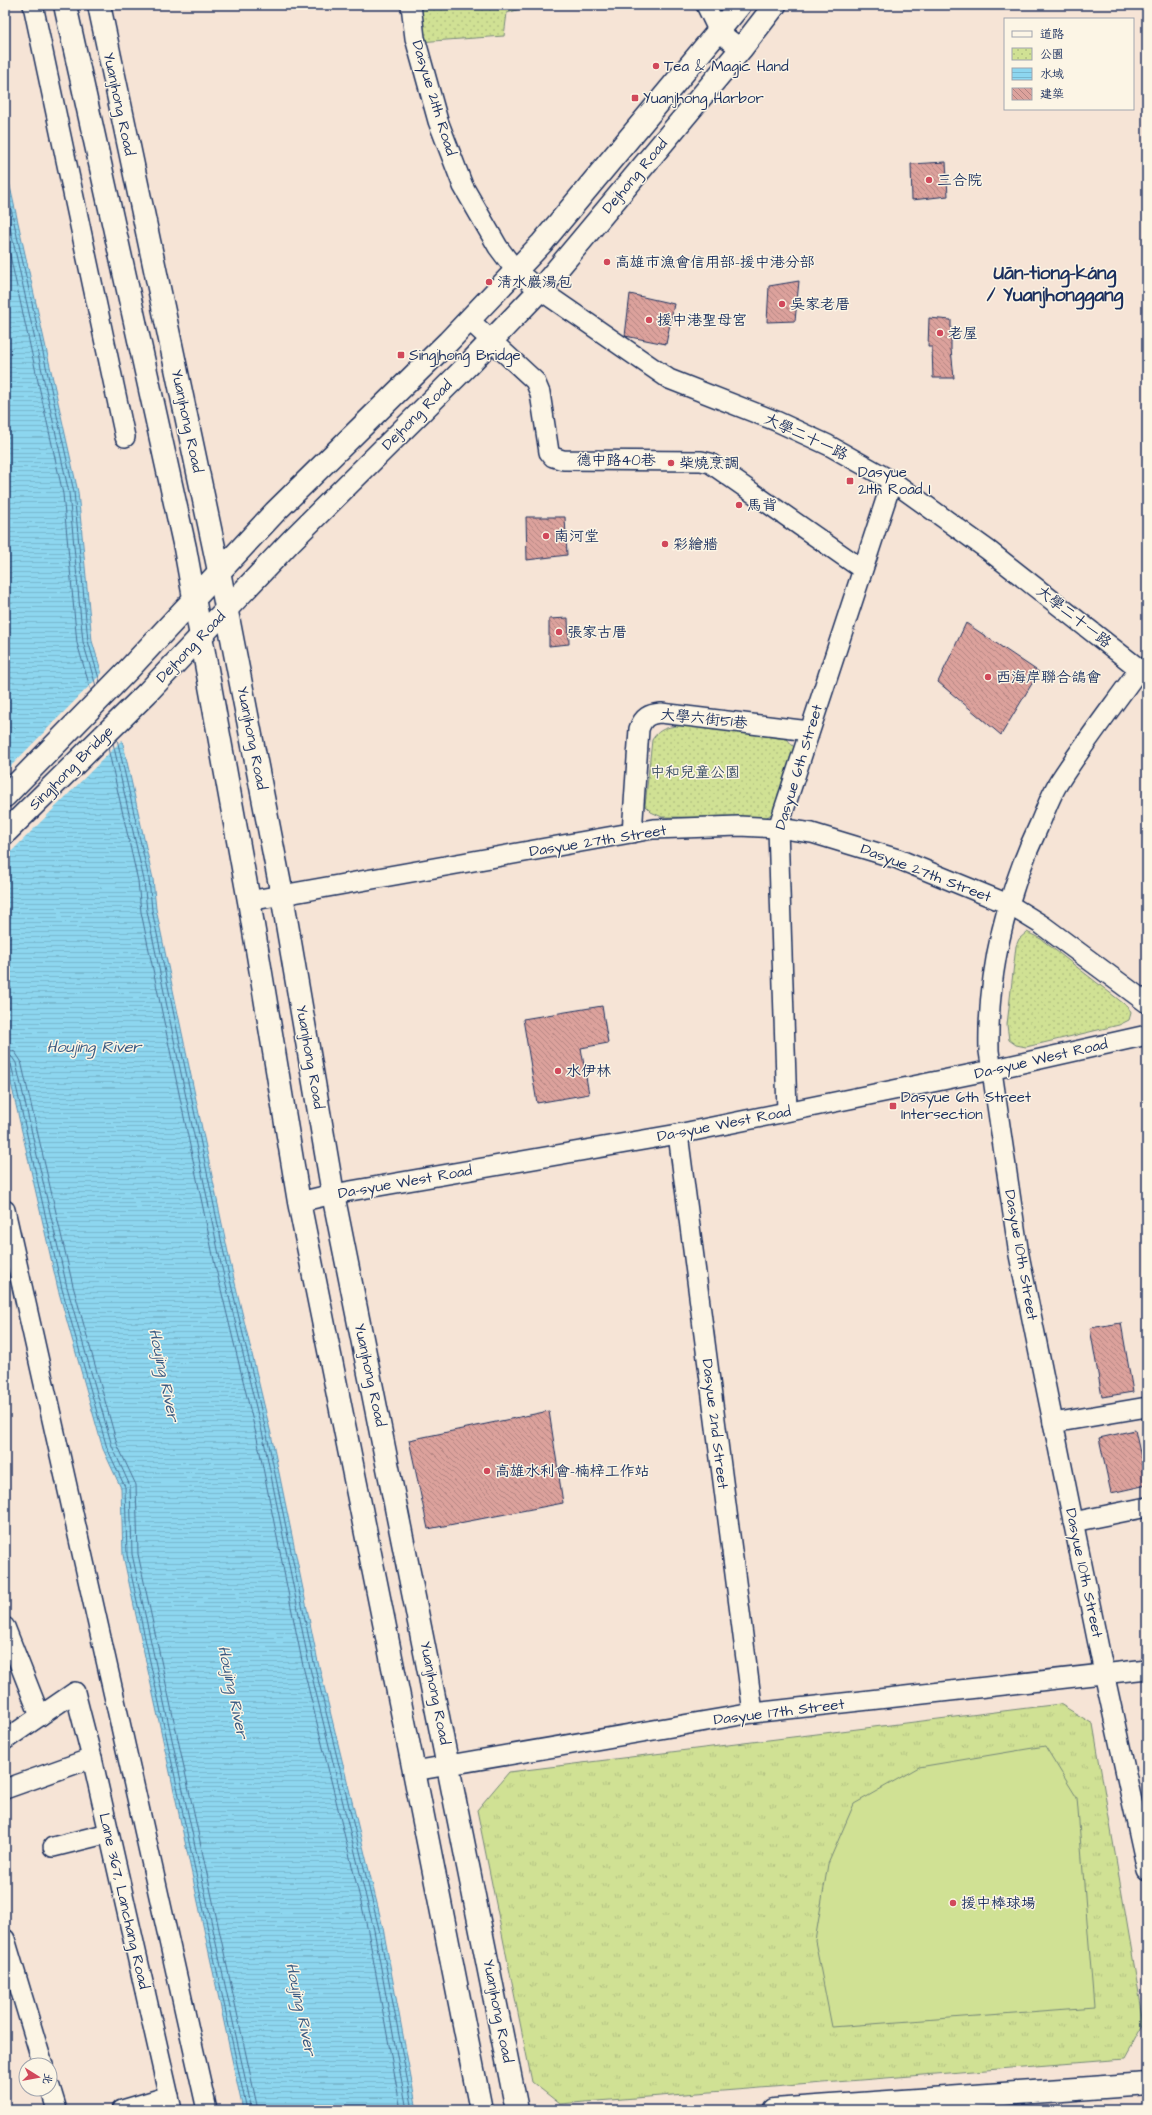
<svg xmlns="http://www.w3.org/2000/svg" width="1152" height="2115" font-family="'Architects Daughter','LXGW WenKai TC',sans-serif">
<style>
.grass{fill:url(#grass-tufts);stroke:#768879}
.park{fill:url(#park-dots);stroke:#768879}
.pitch{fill:#d0e194;stroke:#768879}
.water{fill:url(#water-rules);stroke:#5f93b5}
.pier{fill:#f6e4d6}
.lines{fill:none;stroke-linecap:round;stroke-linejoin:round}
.shore{stroke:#497298;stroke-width:1}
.building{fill:url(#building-back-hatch);stroke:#1b2f5e}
.street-casing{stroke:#1b2f5e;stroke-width:22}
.secondary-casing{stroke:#1b2f5e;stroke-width:25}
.primary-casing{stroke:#1b2f5e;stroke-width:25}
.street{stroke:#fcf5e5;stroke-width:19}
.secondary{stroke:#fcf5e5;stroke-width:22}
.primary{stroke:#fcf5e5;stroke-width:22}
.poi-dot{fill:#d1495b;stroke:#fcf5e5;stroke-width:1.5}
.labels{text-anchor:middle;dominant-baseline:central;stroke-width:3;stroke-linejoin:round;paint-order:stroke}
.poi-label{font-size:15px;fill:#1b2f5e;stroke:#fcf5e5;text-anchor:start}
.street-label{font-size:15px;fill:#1b2f5e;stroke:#fcf5e5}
.park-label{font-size:15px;fill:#3f5369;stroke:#fcf5e5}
.water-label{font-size:16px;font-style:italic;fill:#385982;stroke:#fcf5e5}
.district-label{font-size:19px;font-weight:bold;fill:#1b2f5e;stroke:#fcf5e5}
</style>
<defs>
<pattern id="grass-tufts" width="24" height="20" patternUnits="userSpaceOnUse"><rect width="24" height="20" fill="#d0e194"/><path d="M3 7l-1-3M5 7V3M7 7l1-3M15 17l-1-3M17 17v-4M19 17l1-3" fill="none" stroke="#b2c182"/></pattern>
<pattern id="park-dots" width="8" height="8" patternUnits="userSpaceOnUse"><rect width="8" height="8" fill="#d0e194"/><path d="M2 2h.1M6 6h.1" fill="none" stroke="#b2c182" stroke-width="1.8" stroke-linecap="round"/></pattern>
<pattern id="water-rules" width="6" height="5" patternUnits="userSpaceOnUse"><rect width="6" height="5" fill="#8dd6ef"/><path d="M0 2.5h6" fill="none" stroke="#79b8cf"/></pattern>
<pattern id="building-back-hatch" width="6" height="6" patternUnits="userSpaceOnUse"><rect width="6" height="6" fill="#dca29c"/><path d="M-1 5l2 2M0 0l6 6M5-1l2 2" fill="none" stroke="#b28482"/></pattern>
</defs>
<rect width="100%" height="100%" fill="#f6e4d6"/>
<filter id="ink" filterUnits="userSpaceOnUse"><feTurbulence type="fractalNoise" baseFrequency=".025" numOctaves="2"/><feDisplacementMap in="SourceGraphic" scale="8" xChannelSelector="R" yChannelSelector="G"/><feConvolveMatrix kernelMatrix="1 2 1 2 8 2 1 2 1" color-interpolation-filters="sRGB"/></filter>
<g filter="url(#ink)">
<polygon class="grass" points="1060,1704 1093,1724 1144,2023 1124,2059 560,2104 532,2082 477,1810 509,1772"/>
<g class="park">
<polygon points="412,5 527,5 527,7 507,13 504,36 418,42"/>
<path d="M684,725l103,14 7,8 -19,64 -9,7 -104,-1 -11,-5 -6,-6 7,-66c8,-13 18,-13 32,-15z"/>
<polygon points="1027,932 1041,939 1128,1007 1131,1013 1129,1020 1119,1025 1026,1047 1016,1045 1009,1040 1007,1025 1016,946 1019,939"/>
</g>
<polygon class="pitch" points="1045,1746 1077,1798 1094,2007 832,2027 815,1941 828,1864 854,1804 919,1767"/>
<polygon class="water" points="5,164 78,492 92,641 123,744 153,879 156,909 230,1262 271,1434 318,1662 383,1928 417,2110 243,2110 123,1555 121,1488 103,1449 58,1289 5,1057"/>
<polygon class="pier" points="103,672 123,739 5,858 5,772"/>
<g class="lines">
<g class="shore">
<polyline points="5,182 74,492 88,641 100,682"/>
<polyline points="5,205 69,493 83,642 96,686"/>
<polyline points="5,233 63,494 77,643 91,691"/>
<polyline points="117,739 149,879 152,910 226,1263 267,1435 314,1663 379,1929 413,2110"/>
<polyline points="113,743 144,880 147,911 221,1264 263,1436 309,1664 374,1930 407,2110"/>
<polyline points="108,748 138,881 141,912 215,1265 257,1438 303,1666 368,1931 401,2110"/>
<polyline points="5,1049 15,1052 21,1061 73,1286 117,1444 136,1485 138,1554 258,2110"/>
<polyline points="5,1055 12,1057 16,1063 67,1287 112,1446 130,1486 132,1554 252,2110"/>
<polyline points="5,1061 11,1064 62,1289 107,1448 125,1487 127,1555 247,2110"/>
</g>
</g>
<g class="building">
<polygon points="946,162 948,196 912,200 911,164"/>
<polygon points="799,281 795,321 767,322 769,286"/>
<polygon points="630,294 674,304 666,344 625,336"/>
<polygon points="929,318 951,320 951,349 954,378 933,378 932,347 928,347"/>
<polygon points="526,517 565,517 567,555 527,560"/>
<polygon points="568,618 569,644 549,646 549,619"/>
<polygon points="966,623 1039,672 1001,735 938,682"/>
<polygon points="602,1006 608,1043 581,1048 589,1094 537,1103 523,1019"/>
<polygon points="1121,1323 1133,1392 1102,1397 1090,1328"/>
<polygon points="549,1411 563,1503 428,1529 409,1440"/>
<polygon points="1135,1430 1147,1485 1111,1493 1099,1438"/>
</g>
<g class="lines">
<g class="street-casing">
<g id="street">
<polyline points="33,5 125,437"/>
<polyline points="411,5 415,38 438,121 463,186 498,247 516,271 540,290 669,379 776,421 828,445 892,481 988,550 1147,675"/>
<polyline points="706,5 719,32 741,49"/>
<polyline points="469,320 535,381 540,393 549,452 553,457 563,460 701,461 710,463 862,569"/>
<path d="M1140,668c-27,38 -56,75 -81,114 -8,12 -13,27 -19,41 -34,72 -53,149 -51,228l30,204 85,418 43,197"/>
<path d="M632,833l7,-104c4,-12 10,-15 22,-16l148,18"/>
<polyline points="249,901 653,829 739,826 778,828 812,833 898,859 1008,904 1042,925 1147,1003"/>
<polyline points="787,1111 778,828 892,481"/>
<polyline points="678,1134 753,1713"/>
<polyline points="299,1202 333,1194 678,1134 977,1073 1147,1035"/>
<polyline points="5,1210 207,2110"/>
<polyline points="1053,1423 1147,1407"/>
<polyline points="1073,1522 1147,1507"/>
<polyline points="5,1627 40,1716"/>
<polyline points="5,1740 75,1692 92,1758 172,2110"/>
<polyline points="414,1771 753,1713 1147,1669"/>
<polyline points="5,1789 92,1758"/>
<polyline points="53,1847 109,1833"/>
<polyline points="5,1939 43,2065"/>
<polyline points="50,2087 57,2110"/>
<polyline points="122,2110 169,2096"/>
</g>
</g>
<g class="secondary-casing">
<g id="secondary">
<polyline points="65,5 185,548 249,901 299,1202 414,1771 481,2110"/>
<polyline points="99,5 219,571 282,895 333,1194 517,2110"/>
<polyline points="774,2110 1147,2084"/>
</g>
</g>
<g class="primary-casing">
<g id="primary">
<polyline points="5,796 129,669 275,512 448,342 542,243 740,5"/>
<polyline points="5,833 147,693 291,541 467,366 540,290 741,49 775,5"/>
</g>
</g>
<use href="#street" class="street"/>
<use href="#secondary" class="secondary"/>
<use href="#primary" class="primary"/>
</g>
</g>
<g class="poi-dot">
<circle cx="656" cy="66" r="4"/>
<rect x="631" y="94" width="8" height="8" rx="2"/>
<circle cx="929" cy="180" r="4"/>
<circle cx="607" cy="262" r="4"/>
<circle cx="489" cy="282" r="4"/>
<circle cx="782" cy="304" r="4"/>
<circle cx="649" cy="320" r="4"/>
<circle cx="940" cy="333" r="4"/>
<rect x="397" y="351" width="8" height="8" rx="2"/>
<circle cx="671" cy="463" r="4"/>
<rect x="846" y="477" width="8" height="8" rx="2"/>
<circle cx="739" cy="505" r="4"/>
<circle cx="546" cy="536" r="4"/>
<circle cx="665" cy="544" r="4"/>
<circle cx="559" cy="632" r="4"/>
<circle cx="988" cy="677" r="4"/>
<circle cx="558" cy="1071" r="4"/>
<rect x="889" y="1102" width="8" height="8" rx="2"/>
<circle cx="487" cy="1471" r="4"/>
<circle cx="953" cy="1903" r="4"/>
</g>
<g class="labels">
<g class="poi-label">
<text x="664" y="66">Tea &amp; Magic Hand</text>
<text x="643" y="98">Yuanjhong Harbor</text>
<text x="937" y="180">三合院</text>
<text x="615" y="262">高雄市漁會信用部-援中港分部</text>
<text x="497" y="282">清水巖湯包</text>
<text x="790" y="304">吳家老厝</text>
<text x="657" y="320">援中港聖母宮</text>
<text x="948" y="333">老屋</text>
<text x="409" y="355">Singjhong Bridge</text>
<text x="679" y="463">柴燒烹調</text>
<text x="858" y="472">Dasyue<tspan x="858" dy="17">21th Road I</tspan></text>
<text x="747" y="505">馬背</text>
<text x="554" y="536">南河堂</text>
<text x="673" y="544">彩繪牆</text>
<text x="567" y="632">張家古厝</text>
<text x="996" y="677">西海岸聯合鴿會</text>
<text x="566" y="1071">水伊林</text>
<text x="901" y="1097">Dasyue 6th Street<tspan x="901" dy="17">Intersection</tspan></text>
<text x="495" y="1471">高雄水利會-楠梓工作站</text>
<text x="961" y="1903">援中棒球場</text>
</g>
<g class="street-label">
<text transform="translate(434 98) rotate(73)">Dasyue 21th Road</text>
<text transform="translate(119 104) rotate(78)">Yuanjhong Road</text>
<text transform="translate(635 176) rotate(-50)">Dejhong Road</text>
<text transform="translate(417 415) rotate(-45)">Dejhong Road</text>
<text transform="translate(187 421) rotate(78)">Yuanjhong Road</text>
<text transform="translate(806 437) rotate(25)">大學二十一路</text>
<text x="616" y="460">德中路40巷</text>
<text transform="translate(1074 617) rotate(38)">大學二十一路</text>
<text transform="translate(191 647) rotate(-46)">Dejhong Road</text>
<text transform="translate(704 719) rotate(6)">大學六街51巷</text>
<text transform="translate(252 738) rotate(79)">Yuanjhong Road</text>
<text transform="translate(799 767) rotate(-73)">Dasyue 6th Street</text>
<text transform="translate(71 768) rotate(-45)">Singjhong Bridge</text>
<text transform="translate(598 841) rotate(-9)">Dasyue 27th Street</text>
<text transform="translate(926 873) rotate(21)">Dasyue 27th Street</text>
<text transform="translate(310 1057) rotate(80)">Yuanjhong Road</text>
<text transform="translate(1041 1059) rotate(-13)">Da-syue West Road</text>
<text transform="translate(724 1124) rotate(-11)">Da-syue West Road</text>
<text transform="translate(405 1182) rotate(-10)">Da-syue West Road</text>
<text transform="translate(1021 1255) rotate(80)">Dasyue 10th Street</text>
<text transform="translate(370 1375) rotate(78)">Yuanjhong Road</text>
<text transform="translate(715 1424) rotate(83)">Dasyue 2nd Street</text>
<text transform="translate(1084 1573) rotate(78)">Dasyue 10th Street</text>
<text transform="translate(435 1693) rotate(79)">Yuanjhong Road</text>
<text transform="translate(779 1712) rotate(-7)">Dasyue 17th Street</text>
<text transform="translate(124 1901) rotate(77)">Lane 367, Lanchang Road</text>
<text transform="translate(498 2011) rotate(79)">Yuanjhong Road</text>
</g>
<g class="park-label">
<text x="695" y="772">中和兒童公園</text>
</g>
<g class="water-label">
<text x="94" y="1047">Houjing River</text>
<text transform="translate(164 1375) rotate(78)">Houjing River</text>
<text transform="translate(233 1692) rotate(78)">Houjing River</text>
<text transform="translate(301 2009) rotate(78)">Houjing River</text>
</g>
<g class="district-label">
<text x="1055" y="273">Uān-tiong-káng<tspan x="1055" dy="22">/ Yuanjhonggang</tspan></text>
</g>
</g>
<rect width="1152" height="2115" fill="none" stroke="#fcf5e5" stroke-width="20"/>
<rect x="10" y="10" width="1132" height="2095" fill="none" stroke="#1b2f5e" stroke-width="1.5" filter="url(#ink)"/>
<rect x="1004" y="18" width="130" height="92" fill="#fcf5e5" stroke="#a2a6af"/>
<rect x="1012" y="31" width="20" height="6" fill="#fcf5e5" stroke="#a2a6af"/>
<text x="1040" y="38" font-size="12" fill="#1b2f5e">道路</text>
<rect x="1012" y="48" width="20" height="12" fill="url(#park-dots)" stroke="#a2a6af"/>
<text x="1040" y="58" font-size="12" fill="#1b2f5e">公園</text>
<rect x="1012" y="68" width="20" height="12" fill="url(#water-rules)" stroke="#a2a6af"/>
<text x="1040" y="78" font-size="12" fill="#1b2f5e">水域</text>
<rect x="1012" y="88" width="20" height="12" fill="url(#building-back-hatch)" stroke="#a2a6af"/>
<text x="1040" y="98" font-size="12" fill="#1b2f5e">建築</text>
<g transform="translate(38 2077) rotate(101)"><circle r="19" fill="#fcf5e5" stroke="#a2a6af"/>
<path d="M0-3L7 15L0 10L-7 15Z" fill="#d1495b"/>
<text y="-6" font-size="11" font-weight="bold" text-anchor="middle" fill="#1b2f5e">北</text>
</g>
</svg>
